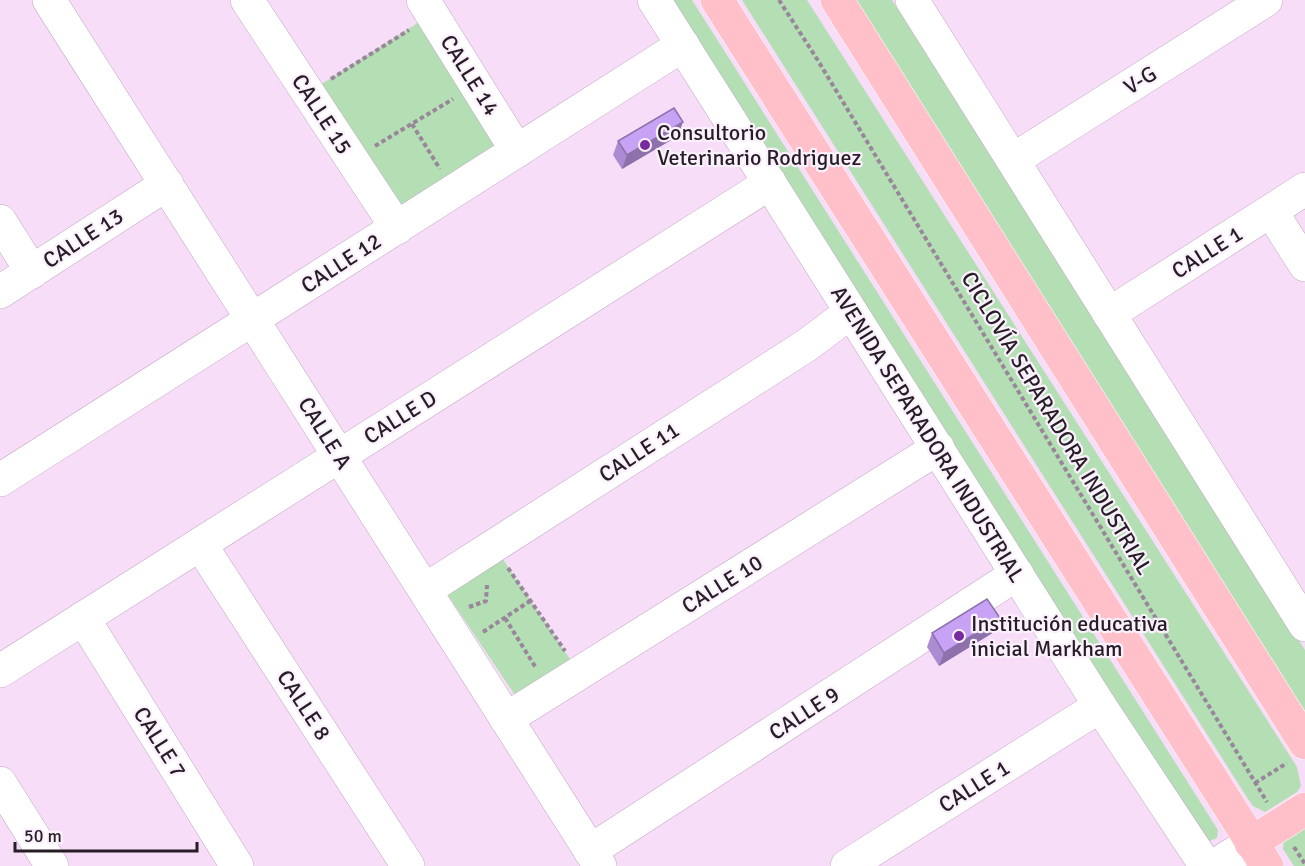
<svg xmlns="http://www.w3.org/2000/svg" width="1305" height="866" font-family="Signika,sans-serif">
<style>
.green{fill:#b4dfb4}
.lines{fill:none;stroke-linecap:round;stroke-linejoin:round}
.minor-casing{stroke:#c2a8c3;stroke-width:34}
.major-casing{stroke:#fff;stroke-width:34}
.path{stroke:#99869a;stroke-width:4;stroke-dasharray:4.5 3;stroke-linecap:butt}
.minor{stroke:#fff;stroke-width:33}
.major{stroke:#ffc0ca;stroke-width:33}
.wall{fill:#ac8bd2}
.shaded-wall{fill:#8c71ab}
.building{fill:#c8a2f4;stroke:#8c71ab;stroke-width:1.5}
.poi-dot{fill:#772b9d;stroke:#fbf1fc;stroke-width:2}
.labels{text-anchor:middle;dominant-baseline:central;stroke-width:4.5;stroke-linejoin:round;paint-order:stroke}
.street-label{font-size:22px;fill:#271d27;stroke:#fbf1fc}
.poi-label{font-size:22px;fill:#271d27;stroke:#fbf1fc;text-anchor:start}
</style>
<rect width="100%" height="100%" fill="#f8ddf9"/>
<g class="green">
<polygon points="667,0 692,0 1218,830 1217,838 1205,843"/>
<polygon points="742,0 807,0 1297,767 1301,786 1297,792 1265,812 1253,806 1248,799"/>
<polygon points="850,0 892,0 1305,650 1305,716"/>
<polygon points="424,19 504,145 401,211 320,85"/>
<polygon points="496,549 576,668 521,704 441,585"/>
<polygon points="1305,820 1305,866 1294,866 1283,849 1284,838"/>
</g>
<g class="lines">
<g class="minor-casing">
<g id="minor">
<polyline points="49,0 600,866"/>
<polyline points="247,0 397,228"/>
<polyline points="423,0 517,151"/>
<polyline points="654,0 1100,706 1206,866"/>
<polyline points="912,0 1305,625"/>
<polyline points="1013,160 1266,0"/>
<polyline points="1271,211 1305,265"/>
<polyline points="0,221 32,272"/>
<polyline points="0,292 167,184"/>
<polyline points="1109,314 1305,189"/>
<polyline points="0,480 683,45"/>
<polyline points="200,544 408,866"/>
<polyline points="425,590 807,345 851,312"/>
<polyline points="83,618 237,866"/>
<polyline points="0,671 770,183"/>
<polyline points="506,719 938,448"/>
<polyline points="0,783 52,866"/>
<polyline points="590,851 1017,574"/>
<polyline points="847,866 1100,706"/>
<polyline points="1214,866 1251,843"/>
</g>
</g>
<g class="major-casing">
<g id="major">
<polyline points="717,0 1267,866"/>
<polyline points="837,0 1305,743"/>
<polyline points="1251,843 1305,809"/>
</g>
</g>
<g class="path">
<polyline points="779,0 817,59 1267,802"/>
<polyline points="331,79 409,30"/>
<polyline points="412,124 440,169"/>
<polyline points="375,146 453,99"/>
<polyline points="508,568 565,651"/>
<polyline points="469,607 486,601 487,585"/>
<polyline points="505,618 536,668"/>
<polyline points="483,632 530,601"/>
<polyline points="1255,783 1287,763"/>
<polyline points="1294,847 1305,864"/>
</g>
<use href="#minor" class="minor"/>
<use href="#major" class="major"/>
</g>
<g class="wall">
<polygon points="678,136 622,169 613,155 618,141"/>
<polygon points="1000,618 994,632 939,666 927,647 932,633"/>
</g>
<g class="shaded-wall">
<polygon points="683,122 678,136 622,169 627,155"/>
<polygon points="1000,618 994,632 939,666 944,653"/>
</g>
<g class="building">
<polygon points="674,108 683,122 627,155 618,141"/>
<polygon points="987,599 1000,618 944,653 932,633"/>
</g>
<g class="poi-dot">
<circle cx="645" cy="145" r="6"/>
<circle cx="959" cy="636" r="6"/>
</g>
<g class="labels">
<g class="street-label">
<text transform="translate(470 75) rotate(58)">CALLE 14</text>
<text transform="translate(1140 80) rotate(-32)">V-G</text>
<text transform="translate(322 114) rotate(57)">CALLE 15</text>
<text transform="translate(83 238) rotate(-33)">CALLE 13</text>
<text transform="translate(1207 252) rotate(-32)">CALLE 1</text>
<text transform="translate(341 263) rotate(-33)">CALLE 12</text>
<text transform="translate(400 417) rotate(-32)">CALLE D</text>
<text transform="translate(1057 423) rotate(59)">CICLOVÍA SEPARADORA INDUSTRIAL</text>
<text transform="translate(325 433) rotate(58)">CALLE A</text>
<text transform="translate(928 434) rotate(58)">AVENIDA SEPARADORA INDUSTRIAL</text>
<text transform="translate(639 452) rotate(-33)">CALLE 11</text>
<text transform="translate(722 584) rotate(-32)">CALLE 10</text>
<text transform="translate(304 705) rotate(57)">CALLE 8</text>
<text transform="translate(804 713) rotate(-33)">CALLE 9</text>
<text transform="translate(160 742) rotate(58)">CALLE 7</text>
<text transform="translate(974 786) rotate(-32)">CALLE 1</text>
</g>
<g class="poi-label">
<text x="657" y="132">Consultorio<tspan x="657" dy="25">Veterinario Rodriguez</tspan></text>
<text x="971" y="623">Institución educativa<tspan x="971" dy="25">inicial Markham</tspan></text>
</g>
</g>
<path d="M15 842v9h182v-9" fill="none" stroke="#271d27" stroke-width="3"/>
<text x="24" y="842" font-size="18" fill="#271d27" stroke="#fbf1fc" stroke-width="4.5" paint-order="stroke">50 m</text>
</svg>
